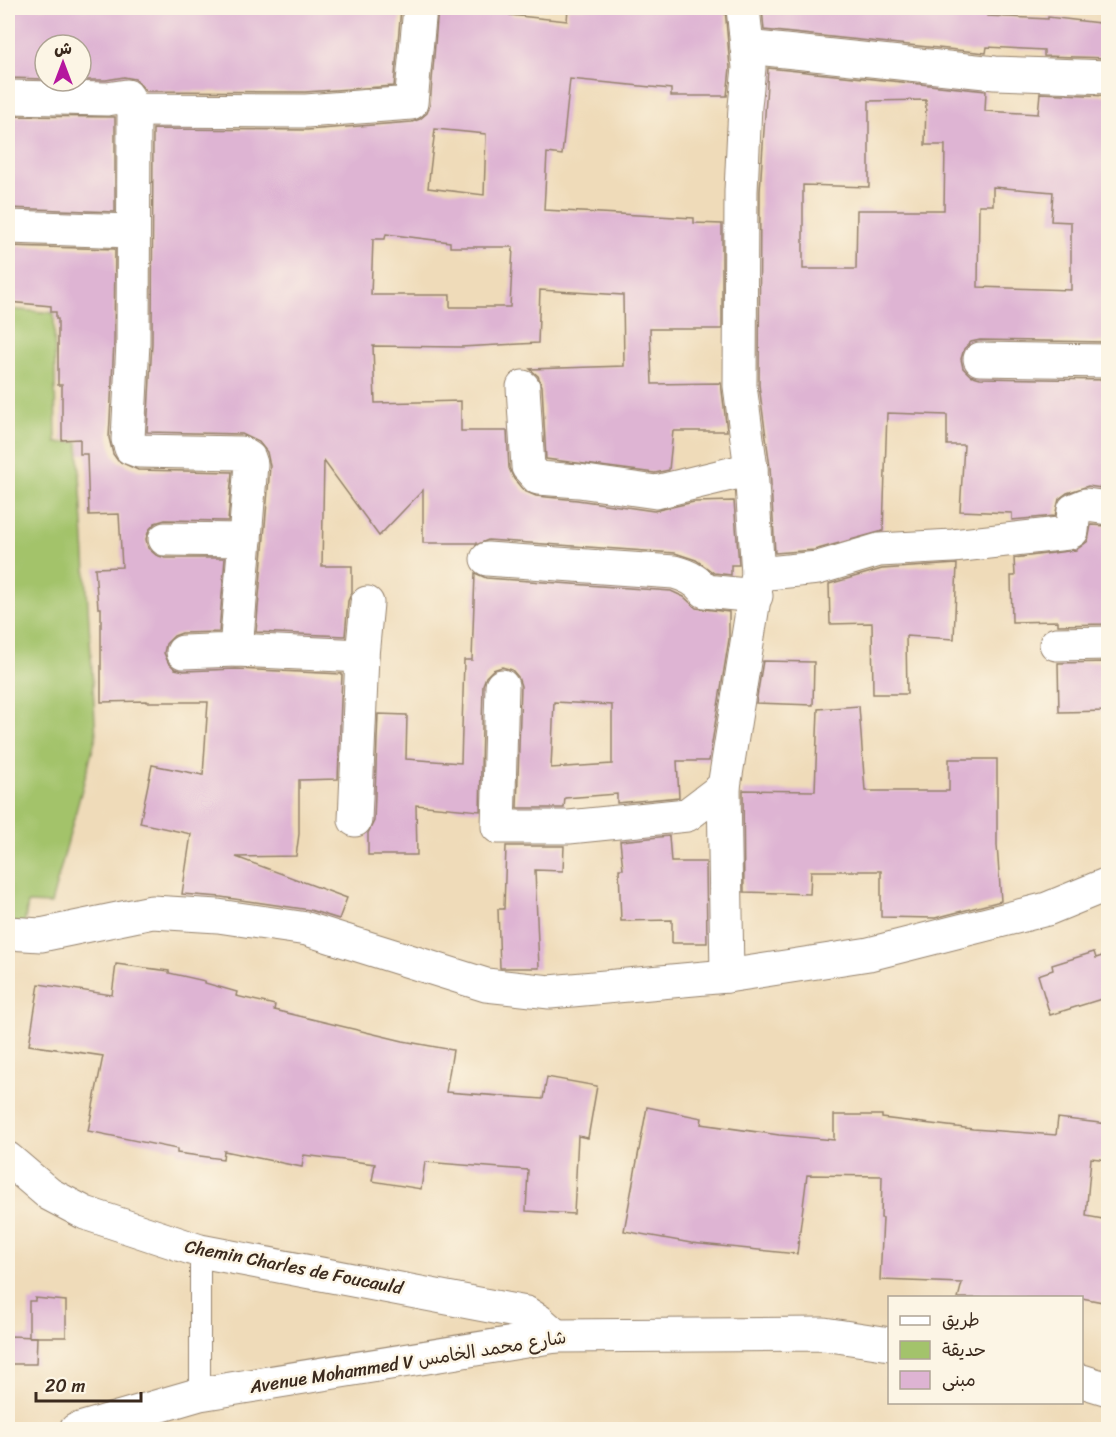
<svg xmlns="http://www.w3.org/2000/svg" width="1116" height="1437" font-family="Sriracha,'Playpen Sans Arabic',sans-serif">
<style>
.green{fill:#a3c36b;stroke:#6f7644;stroke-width:1.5}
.building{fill:#deb4d3;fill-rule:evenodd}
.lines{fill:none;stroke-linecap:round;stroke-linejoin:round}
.service-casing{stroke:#95826c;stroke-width:22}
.minor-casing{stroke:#95826c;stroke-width:35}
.secondary-casing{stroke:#95826c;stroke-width:35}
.service{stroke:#fff;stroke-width:20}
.minor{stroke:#fff;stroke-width:33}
.secondary{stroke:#fff;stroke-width:33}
.labels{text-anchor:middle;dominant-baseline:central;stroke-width:5;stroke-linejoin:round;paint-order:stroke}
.street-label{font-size:18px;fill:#3b2a1e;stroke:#fcf5e5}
</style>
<rect width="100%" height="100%" fill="#fcf5e5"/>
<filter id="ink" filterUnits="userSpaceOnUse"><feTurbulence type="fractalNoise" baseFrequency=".0167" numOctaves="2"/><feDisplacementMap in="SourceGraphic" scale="12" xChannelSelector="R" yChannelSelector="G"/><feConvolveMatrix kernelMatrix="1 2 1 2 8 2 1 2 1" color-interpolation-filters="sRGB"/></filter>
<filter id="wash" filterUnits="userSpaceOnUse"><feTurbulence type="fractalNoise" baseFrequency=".008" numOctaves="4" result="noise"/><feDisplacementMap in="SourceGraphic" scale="24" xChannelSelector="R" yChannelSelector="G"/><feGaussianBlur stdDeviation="1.35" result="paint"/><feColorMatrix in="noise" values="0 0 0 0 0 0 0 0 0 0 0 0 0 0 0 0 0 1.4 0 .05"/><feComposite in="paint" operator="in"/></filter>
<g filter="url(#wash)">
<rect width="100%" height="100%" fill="#efdbb9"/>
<polygon class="green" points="8,309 54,313 56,443 78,442 96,737 51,904 28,903 24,925 8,922"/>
<g id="blocks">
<g class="building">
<polygon points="8,8 401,8 394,86 305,92 146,91 135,79 124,77 106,80 81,80 81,45 45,45 45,79 8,78"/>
<path d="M438,8h72v7l57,6 1,-13h157l5,60 -3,28h-56v-7l-101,-10 -8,76 -15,-2 -3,57 150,8v5l28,1v105h-72l2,55 69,-1 6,48h-54l-4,39 -14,3 -109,-14 -4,-73 -4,-10 -8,-7 94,-3 -1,-71 -83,-5 -2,53 -77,4 -88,-1 2,57 86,-2v30h46l2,37 5,11 10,12 12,5 41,4 77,11 40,-9 40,-1 5,64h-8v10l-17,-2 -18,-13 -21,-7 -187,-13 -12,5v-2h-53v-53l-44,46 -55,-75 -2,105h30v26l-4,9 -3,35 -89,-4 14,-166 -3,-14 -8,-10 -17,-8 -95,-2 5,-89 1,-214 154,1 105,-8 8,-3 7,-6 3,-8zM435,129l51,5 -2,61 -56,-7zM386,234l64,8v5h63l-3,60h-60v-12h-79l2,-56h12z"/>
<polygon points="762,8 888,8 888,9 987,11 987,16 1048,19 1048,17 1108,24 1108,58 1044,56 1044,50 987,47 986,53 764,30"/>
<path d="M768,68l218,23 -1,20 53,3 2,-21 68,3v246l-128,-2 -9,2 -7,7 -3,10 2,9 7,7 10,3 128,2v109l-20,-3 -21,7 -8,6 -4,17 -43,4v-7l-52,-2 4,-66h-17v-30l-60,-2 -4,118 -69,19 -39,3 -5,-86 -11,-82 1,-194zM926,100l-1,45h20l-1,65h-87l-1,59h-53v-84l66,2v-86zM993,187l60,5 -2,29 20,1v68l-93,-3 1,-82h14z"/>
<polygon points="8,116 115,117 115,212 8,208"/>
<polygon points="8,246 115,249 114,342 109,438 113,454 118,461 138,470 232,472 228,521 165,520 155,523 149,530 146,539 148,548 156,555 165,558 225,558 219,632 182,633 174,636 166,644 164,653 168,662 175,669 184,671 236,669 342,674 338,779 299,780 299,834 296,856 236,857 347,898 339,919 310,910 221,897 182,894 191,834 140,823 152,765 203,775 208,702 147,702 147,701 101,702 101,608 98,608 95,568 122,567 119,514 89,515 87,454 80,454 80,439 62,440 62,385 58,385 58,319 56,319 56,312 51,312 51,306 8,302"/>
<polygon points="1091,525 1108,526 1108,575 1106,575 1106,624 1058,625 1058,621 1012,622 1011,576 1015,576 1014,558 1076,550 1088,541"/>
<polygon points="957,564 954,639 906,636 907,694 873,694 872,623 830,624 829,584 882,569"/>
<path d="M475,573l11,5 185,13 13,6 12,11 33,4v27l-20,122h-32l2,36 -62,6v-9l-52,4 -1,10h-47l4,-122 -3,-9 -6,-7 -10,-3 -9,3 -7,7 -3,8 -3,126 -64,-6 1,50h-49v-22l6,-12 4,-107 29,1 -1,44 55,4 3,-103h8zM554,702l58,3v59l-61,4z"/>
<polygon points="763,661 814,662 813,705 756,703"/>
<polygon points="1108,662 1108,711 1059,712 1058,663"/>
<polygon points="859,706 865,791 949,791 949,759 997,759 997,845 1001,901 935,918 881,917 881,871 811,871 810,894 744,892 743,790 815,791 818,709"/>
<polygon points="669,836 671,862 706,862 707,943 672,943 672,920 621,921 619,869 623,869 620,841"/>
<polygon points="506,846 564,846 563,871 535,870 539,968 500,968 498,909 504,909"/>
<polygon points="1094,952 1096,958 1108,954 1108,997 1050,1015 1038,975 1053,970 1052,965"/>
<polygon points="116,964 169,971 169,973 205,981 205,983 237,992 236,996 275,1005 274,1010 403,1041 453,1050 446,1092 543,1099 547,1077 597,1086 588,1138 578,1136 574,1214 526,1211 528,1170 425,1162 421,1189 372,1181 375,1164 304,1155 302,1167 224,1151 223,1159 177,1153 177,1149 88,1131 103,1056 29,1045 39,984 112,995"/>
<polygon points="647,1107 702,1118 701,1124 779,1135 834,1140 834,1115 882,1115 882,1118 973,1129 1056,1135 1058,1118 1108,1124 1108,1160 1091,1158 1086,1216 1108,1220 1108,1303 1082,1298 958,1298 962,1283 880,1280 883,1218 881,1218 882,1176 807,1175 797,1254 691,1243 624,1231"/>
<polygon points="35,1298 66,1301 66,1337 29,1337 29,1301 35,1301"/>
<polygon points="8,1336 37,1337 36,1364 8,1364"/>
</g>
</g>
</g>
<g filter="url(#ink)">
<use href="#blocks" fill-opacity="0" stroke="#95826c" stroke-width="1.5"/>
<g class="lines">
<g class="service-casing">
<polyline id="service" points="200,1251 200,1394"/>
</g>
<g class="minor-casing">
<g id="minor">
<polyline points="743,8 747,47 995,73 1108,77"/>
<polyline points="8,97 107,99 127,96 134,110 306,111 411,103 420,8"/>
<polyline points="134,110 133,343 128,439 131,448 139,451 241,453 249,458 251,464 236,650 183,652"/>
<polyline points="8,227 133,231"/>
<polyline points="980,359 1108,361"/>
<polyline points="523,387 528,467 538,478 579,481 656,492 751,469"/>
<polyline points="165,539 245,540"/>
<path d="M487,559l187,13c12,3 24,9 31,19l51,5"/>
<polyline points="758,574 818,568 879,550 953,546 1068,533 1072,531 1074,510 1086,505 1108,508"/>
<polyline points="1056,644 1108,643"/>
<polyline points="236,650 362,656"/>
<polyline points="502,686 498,827 569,827 687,815 724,787"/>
<polyline points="355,820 362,656 367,603"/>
<polyline points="8,933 41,935 152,912 218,916 307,929 486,985 550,992 727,976 869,954 1047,909 1108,884"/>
<polyline points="727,976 724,787 758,574 751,469 740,386 741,191 745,106 749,68 747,47"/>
<polyline points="8,1159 49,1194 85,1213 200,1251 526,1313 539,1321 556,1336"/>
</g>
</g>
<g class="secondary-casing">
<g id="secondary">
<polyline points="1082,1381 1108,1389"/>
<polyline points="76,1430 200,1394 556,1336 824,1334 890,1344"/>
</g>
</g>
<use href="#service" class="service"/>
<use href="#minor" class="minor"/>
<use href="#secondary" class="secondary"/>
</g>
</g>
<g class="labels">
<g class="street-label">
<text transform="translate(294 1267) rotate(11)">Chemin Charles de Foucauld</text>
<text transform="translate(408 1362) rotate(-9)">Avenue Mohammed V شارع محمد الخامس</text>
</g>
</g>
<rect width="1116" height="1437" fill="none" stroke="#fcf5e5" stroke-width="30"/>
<rect x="888" y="1296" width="195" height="108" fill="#fcf5e5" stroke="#afa495" stroke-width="1.5"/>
<rect x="900" y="1316" width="30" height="9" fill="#ffffff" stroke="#afa495" stroke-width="1.5"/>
<text x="942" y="1326" font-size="18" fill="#3b2a1e">طريق</text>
<rect x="900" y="1341" width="30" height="18" fill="#a3c36b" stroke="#afa495" stroke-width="1.5"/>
<text x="942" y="1356" font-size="18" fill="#3b2a1e">حديقة</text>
<rect x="900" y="1371" width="30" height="18" fill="#deb4d3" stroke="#afa495" stroke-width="1.5"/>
<text x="942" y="1386" font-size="18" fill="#3b2a1e">مبنى</text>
<g transform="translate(63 63)"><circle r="28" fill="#fcf5e5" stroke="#afa495" stroke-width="1.5"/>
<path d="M0-4.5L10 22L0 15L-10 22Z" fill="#b5179e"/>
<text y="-9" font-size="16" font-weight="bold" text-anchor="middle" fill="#3b2a1e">ش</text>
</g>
<path d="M36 1392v9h105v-9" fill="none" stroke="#3b2a1e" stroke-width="3"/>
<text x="45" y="1392" font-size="18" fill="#3b2a1e" stroke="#fcf5e5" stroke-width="4.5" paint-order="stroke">20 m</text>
</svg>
